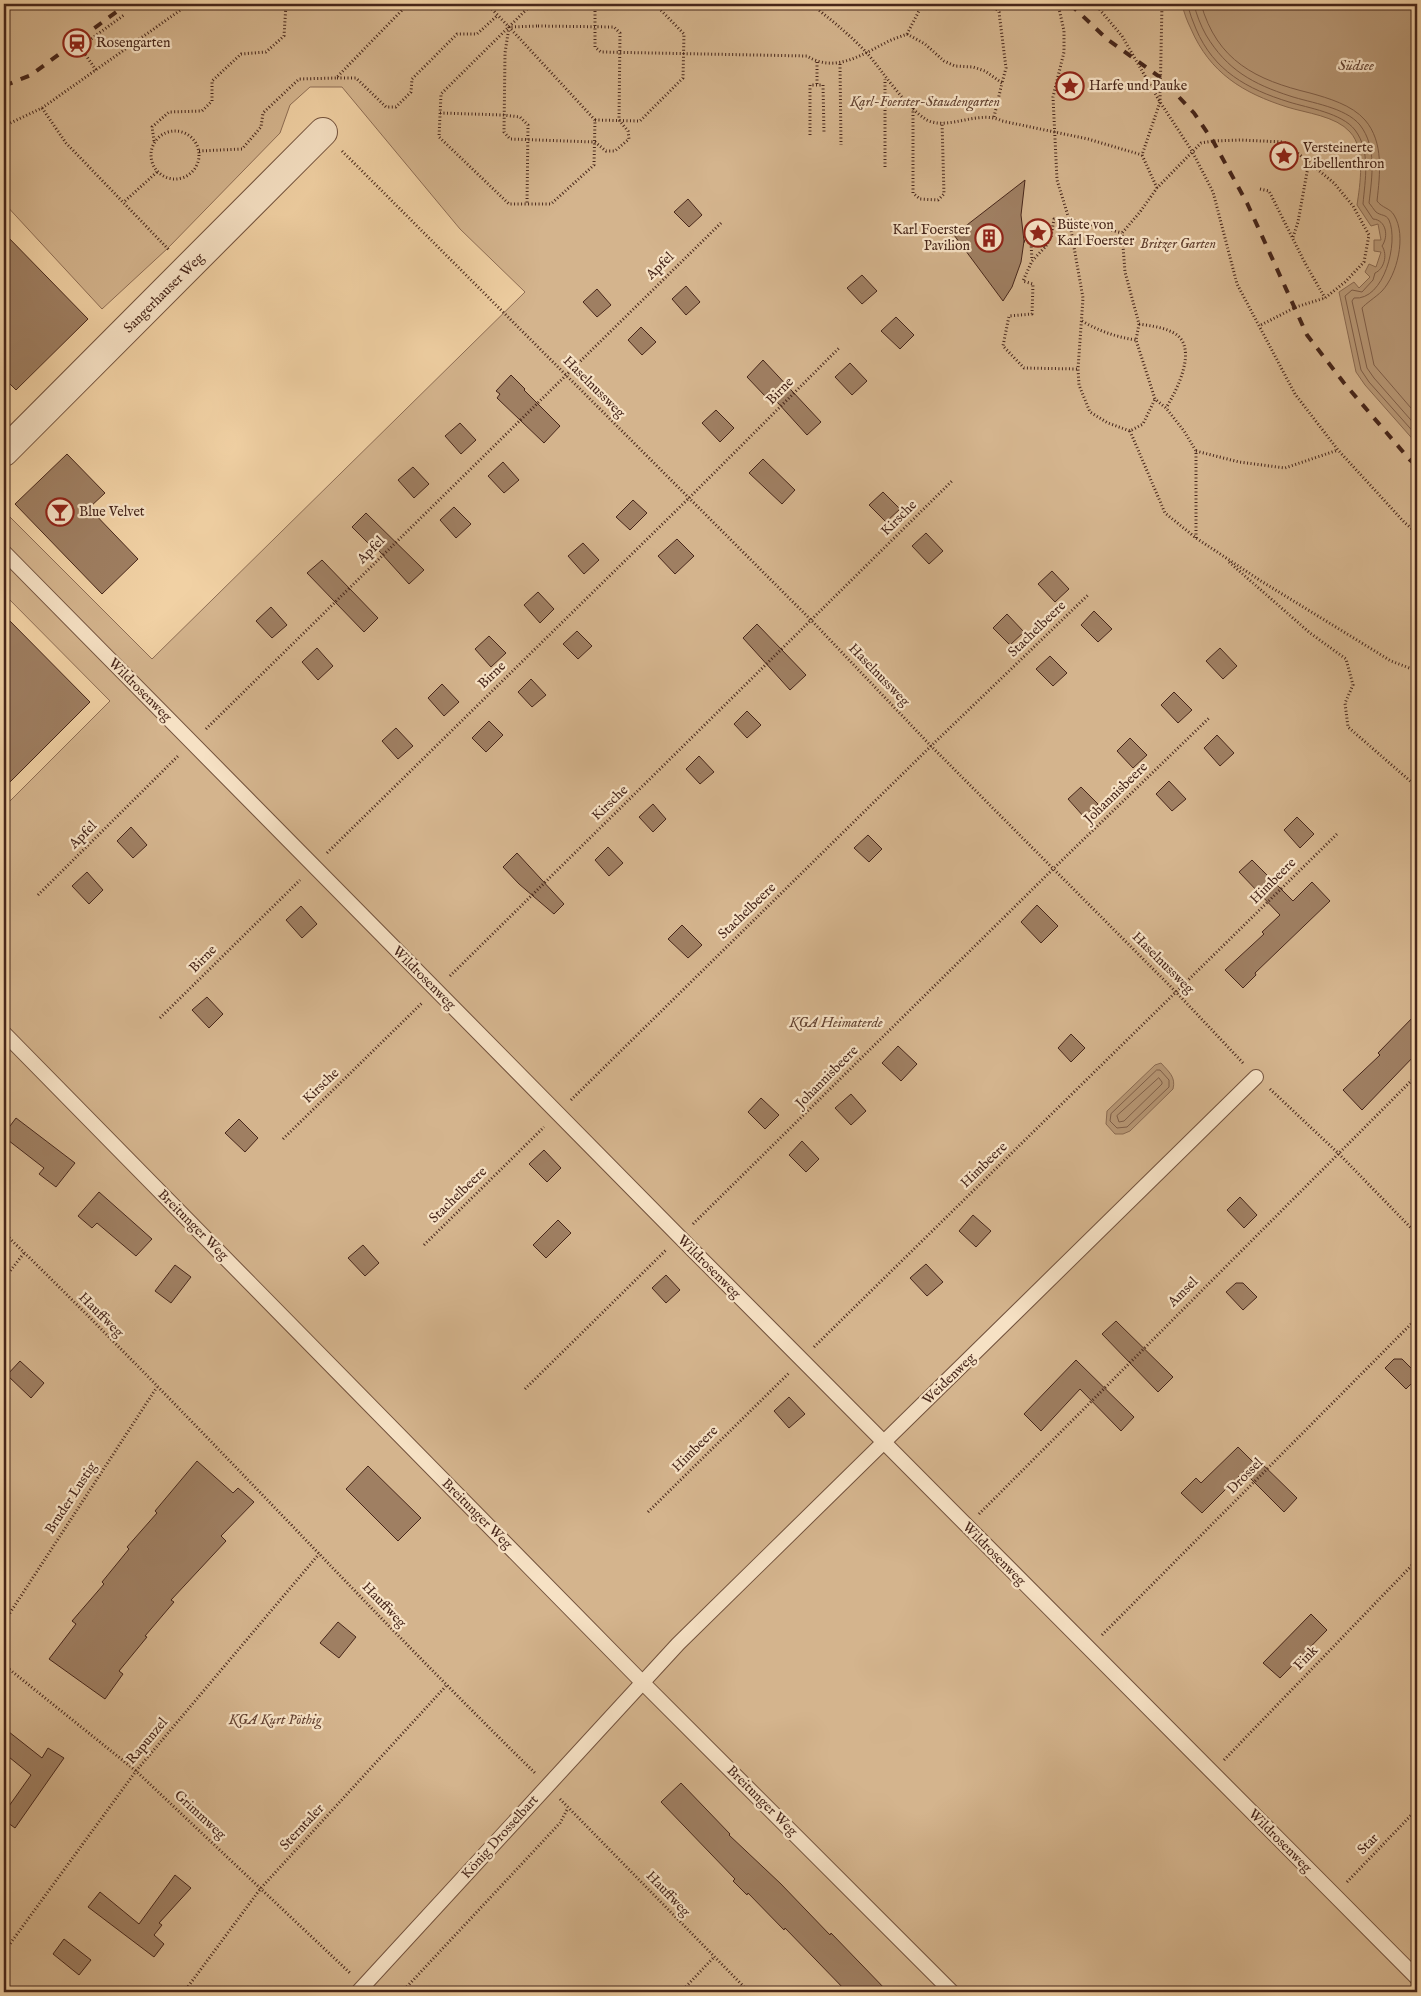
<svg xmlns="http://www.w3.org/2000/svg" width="1421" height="1996" font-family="'IM FELL English',serif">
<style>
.green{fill:#d4b48d;stroke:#8e6d54}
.water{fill:#b79775;stroke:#8a6a51}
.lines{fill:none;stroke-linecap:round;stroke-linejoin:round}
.shore{stroke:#7f5e48;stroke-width:1}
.building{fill:#9f7f62;stroke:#47261a}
.service-casing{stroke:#72513c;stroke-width:16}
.minor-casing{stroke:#72513c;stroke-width:30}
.path{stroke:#47261a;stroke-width:3;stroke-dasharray:1 2.5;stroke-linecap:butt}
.service{stroke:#f6e1c4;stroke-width:14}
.minor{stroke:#f6e1c4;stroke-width:28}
.rail{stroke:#47261a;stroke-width:4;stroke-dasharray:9 9;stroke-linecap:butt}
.labels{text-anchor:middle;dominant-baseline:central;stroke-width:4.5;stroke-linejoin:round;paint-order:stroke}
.poi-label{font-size:14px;fill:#47261a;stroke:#f6e1c4;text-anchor:start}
.park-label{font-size:14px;font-style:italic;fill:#634231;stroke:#f6e1c4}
.street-label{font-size:14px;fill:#47261a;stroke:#f6e1c4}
.water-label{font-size:15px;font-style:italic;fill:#634231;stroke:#f6e1c4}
</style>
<rect width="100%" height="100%" fill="#f1d1a4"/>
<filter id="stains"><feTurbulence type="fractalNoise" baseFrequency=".004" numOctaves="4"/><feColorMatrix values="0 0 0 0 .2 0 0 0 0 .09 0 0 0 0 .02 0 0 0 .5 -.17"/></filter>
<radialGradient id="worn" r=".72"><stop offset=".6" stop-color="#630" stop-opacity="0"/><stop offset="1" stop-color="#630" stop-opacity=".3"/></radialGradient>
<polygon class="green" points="4,4 1417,4 1417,1992 4,1992 4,807 110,701 4,594 4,511 152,659 525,292 460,229 342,87 310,87 290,105 280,133 168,248 102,309 4,203"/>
<g class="water">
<path d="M1182,4h235v440l-52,-59 -9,-13 -17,-80 15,-10 5,6 11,-11 -5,-5 4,-8 7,3 5,-15 -7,-1v-11h7l-3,-16 -7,2 -14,-21c3,-20 9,-56 -7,-73 -14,-16 -44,-19 -63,-25 -44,-14 -77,-34 -96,-78 -4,-8 -7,-16 -9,-25z"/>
<path d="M1161,1063c8,9 15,14 12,26l-43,42 -7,3h-8l-9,-10 1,-13 48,-46z"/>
</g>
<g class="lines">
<g class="shore">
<path d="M1188,4c1,9 5,17 8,25 18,42 51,60 93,73 19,6 53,11 66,28 16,21 10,50 8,74l10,15c13,1 16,17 9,27 6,9 2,23 -7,27l-2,7 -11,12 -10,-2 -7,6 16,74 8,12 48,54"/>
<path d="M1194,4c2,10 7,22 12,31 21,35 47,49 84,61 21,7 55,11 70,29 17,22 12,52 9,78 2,2 5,7 7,9 5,4 10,2 13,8 10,22 -5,81 -35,78l-2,3 15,67 7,10 43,49"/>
<path d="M1201,4c16,57 55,76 109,89 18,5 42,12 55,27 19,22 15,54 12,81 5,7 13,7 17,14 13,21 3,60 -12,76 -6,6 -17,13 -20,17l12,57 43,50"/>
<polygon points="1157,1070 1160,1070 1169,1080 1169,1087 1127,1127 1117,1128 1110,1121 1111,1114"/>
<polygon points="1159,1078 1162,1082 1162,1084 1124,1121 1119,1122 1117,1116"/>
</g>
</g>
<g class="building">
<polygon points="1025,180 1021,215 1024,241 1021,262 1012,287 1003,301 954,235"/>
<polygon points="688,199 702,215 689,227 674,212"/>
<polygon points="4,233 88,319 16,390 4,378"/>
<polygon points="862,275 877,291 862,304 847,288"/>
<polygon points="686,286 700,302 686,315 672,299"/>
<polygon points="597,289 611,305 597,317 583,302"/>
<polygon points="896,317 914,335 900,349 881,331"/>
<polygon points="641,327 656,342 642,355 628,340"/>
<polygon points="763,360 821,422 807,435 768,392 765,396 747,377"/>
<polygon points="850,363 867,381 852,395 835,377"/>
<polygon points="511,375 525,389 524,390 560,426 544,443 497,398 500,394 496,391"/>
<polygon points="716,410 734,428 720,442 702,423"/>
<polygon points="460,423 476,440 461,454 445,436"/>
<polygon points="67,454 105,493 89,508 138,559 102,594 15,504"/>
<polygon points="763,459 795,490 782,504 749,473"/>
<polygon points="503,462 519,480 504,493 488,476"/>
<polygon points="413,467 429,484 414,498 398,480"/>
<polygon points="883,492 900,509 886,522 869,505"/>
<polygon points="633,500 647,513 630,530 616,517"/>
<polygon points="454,507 471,524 456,538 440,520"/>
<polygon points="366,513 424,570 409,584 371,542 369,544 352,527"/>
<polygon points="926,533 943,551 929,564 912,546"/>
<polygon points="677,539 694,556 675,574 658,556"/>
<polygon points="583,543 599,560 584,574 568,556"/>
<polygon points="322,560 378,618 364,632 307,573"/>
<polygon points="1052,571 1069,589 1055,602 1038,584"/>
<polygon points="538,592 554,609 540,623 524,605"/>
<polygon points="271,607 287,625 272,638 256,621"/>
<polygon points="1094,611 1112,629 1098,642 1081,625"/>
<polygon points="1007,614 1024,632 1010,645 993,628"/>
<polygon points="4,615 90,702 4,788"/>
<polygon points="757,624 806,675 790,690 743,638"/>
<polygon points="577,631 592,646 578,659 563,644"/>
<polygon points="489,636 506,653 491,667 475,649"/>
<polygon points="317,648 333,666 318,680 302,662"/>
<polygon points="1220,648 1237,666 1223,679 1206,661"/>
<polygon points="1050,656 1067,673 1053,686 1036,669"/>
<polygon points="531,679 546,695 532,707 518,692"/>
<polygon points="442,684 459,702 444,716 428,698"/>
<polygon points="1174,692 1192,710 1178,723 1161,705"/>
<polygon points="747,711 761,725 747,738 734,724"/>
<polygon points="489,721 503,735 486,752 472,738"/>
<polygon points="396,728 413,746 398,759 382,741"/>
<polygon points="1217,735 1234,753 1220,766 1204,748"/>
<polygon points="1130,738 1147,755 1133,768 1117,751"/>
<polygon points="699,756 714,772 700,784 686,769"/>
<polygon points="1169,781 1186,799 1172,811 1156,794"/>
<polygon points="1081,787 1098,804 1084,817 1068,799"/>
<polygon points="653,804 666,819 653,832 639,817"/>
<polygon points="1297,817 1314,834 1300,848 1284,830"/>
<polygon points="131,827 147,845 133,858 117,841"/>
<polygon points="868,835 882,849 869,862 854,848"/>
<polygon points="608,847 623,863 609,876 595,860"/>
<polygon points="517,853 564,904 554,914 519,884 503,867"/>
<polygon points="1252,860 1293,901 1312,882 1330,901 1255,973 1256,975 1243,988 1225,970 1264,934 1262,932 1280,915 1239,872"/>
<polygon points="87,872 103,890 89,904 72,886"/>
<polygon points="1037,905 1058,926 1041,943 1021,922"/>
<polygon points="301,906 317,924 302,938 286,920"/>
<polygon points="682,925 702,945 688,958 668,939"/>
<polygon points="207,997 223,1014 209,1028 192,1010"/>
<polygon points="1417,1013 1417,1053 1362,1110 1343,1090 1380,1055 1378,1053"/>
<polygon points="1071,1034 1085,1048 1071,1062 1058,1048"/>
<polygon points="898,1046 917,1064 901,1081 882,1063"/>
<polygon points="851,1094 866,1111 851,1125 835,1108"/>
<polygon points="761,1098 779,1115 765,1129 748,1112"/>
<polygon points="16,1118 75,1163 56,1187 39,1174 44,1168 4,1137 4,1134"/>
<polygon points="239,1119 258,1138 245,1152 225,1133"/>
<polygon points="802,1141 819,1159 806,1172 789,1155"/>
<polygon points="544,1150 561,1168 547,1182 529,1164"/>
<polygon points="99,1192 152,1239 136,1256 97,1223 92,1228 78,1216"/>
<polygon points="1240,1197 1257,1215 1244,1228 1227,1210"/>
<polygon points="973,1215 991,1231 976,1247 959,1231"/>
<polygon points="558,1220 571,1233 546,1258 533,1245"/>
<polygon points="363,1245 379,1263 365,1276 348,1258"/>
<polygon points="926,1264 943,1282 927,1296 910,1278"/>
<polygon points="175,1265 191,1277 171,1303 155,1291"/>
<polygon points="666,1275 680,1290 666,1303 652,1288"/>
<polygon points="1236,1283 1243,1283 1257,1297 1243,1310 1226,1292"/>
<polygon points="1116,1321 1173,1377 1158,1392 1102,1334"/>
<polygon points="1394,1359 1402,1359 1417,1374 1417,1378 1406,1389 1385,1368"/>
<polygon points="1076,1360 1134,1417 1121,1431 1080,1389 1041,1431 1024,1414"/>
<polygon points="20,1361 44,1383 31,1398 7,1375"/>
<polygon points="789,1397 805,1414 789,1428 774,1411"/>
<polygon points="1238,1447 1253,1462 1202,1513 1181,1493 1196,1478 1201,1483"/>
<polygon points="1257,1459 1297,1498 1284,1512 1244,1472"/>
<polygon points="197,1461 233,1493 238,1488 254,1502 221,1536 226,1541 171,1600 174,1602 145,1636 147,1637 119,1671 123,1674 105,1699 49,1659 76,1624 72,1621 104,1584 102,1582 129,1549 127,1547 157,1513 155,1511"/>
<polygon points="368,1466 421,1518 398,1541 346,1489"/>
<polygon points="1311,1614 1327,1630 1280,1678 1263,1663"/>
<polygon points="338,1622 356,1637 339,1658 320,1643"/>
<polygon points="4,1728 42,1758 48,1748 64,1758 15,1828 4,1820 4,1813 31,1775 4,1753"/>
<polygon points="681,1783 730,1834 729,1835 781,1884 830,1935 831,1933 888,1992 847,1992 785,1928 784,1930 748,1893 747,1895 733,1881 735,1879 661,1802"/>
<polygon points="175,1875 191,1888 159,1923 162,1925 154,1935 164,1944 154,1957 88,1907 100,1892 139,1924"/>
<polygon points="64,1939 91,1960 79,1975 53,1954"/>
</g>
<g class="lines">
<g class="service-casing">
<g id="service">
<path d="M4,552c470,476 939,954 1413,1426"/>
<polyline points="4,1033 642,1682 952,1992"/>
<polyline points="358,1992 678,1644 1256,1077"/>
</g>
</g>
<g class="minor-casing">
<polyline id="minor" points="4,452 323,132"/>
</g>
<g class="path">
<polyline points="487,4 509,27 595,120 594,165 551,204 509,204 439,137 441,94 532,4"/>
<path d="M595,4v43l6,5 206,4c27,17 53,0 78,-13 7,-4 15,-6 22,-9l13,-25 1,-5"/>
<path d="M811,4c19,15 38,30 55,48 16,18 40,56 61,68 21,11 53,-11 75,1l86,18 54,16"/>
<polyline points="992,4 999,12 1006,68 1002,83"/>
<polyline points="1058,4 1064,31 1064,52 1053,97 1057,180 1069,219 1083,298 1078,369 1079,385 1090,412 1108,423 1130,431 1143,424 1155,399"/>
<polyline points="1095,4 1122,36 1160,102 1192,151 1213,192 1237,284 1295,394 1338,450 1405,523 1417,533"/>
<polygon points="538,26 614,27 620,33 619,120 628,131 629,139 615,151 606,151 595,142 510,139 504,132 505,53 509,27"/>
<polyline points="907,34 925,44 944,61 955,66 973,67 985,71 1002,83 994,117"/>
<polyline points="817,62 817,85"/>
<polyline points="840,64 841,145"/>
<polyline points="96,70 80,47 124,15"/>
<polyline points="337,78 356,78 386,107 396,107 411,92 412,79 457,34 477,34 498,15"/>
<polyline points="42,108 66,143 170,251"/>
<polyline points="913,108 913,193 920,199 938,200 944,194 942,122"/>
<polyline points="440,113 503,115 520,117 528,125 527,204"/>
<polyline points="595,120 640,121 683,78 684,34 655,4"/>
<polyline points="4,126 42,108 189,4"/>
<circle cx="175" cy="155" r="24"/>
<polyline points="810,135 810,85 823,85 824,133"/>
<polyline points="154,141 152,127 169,112 202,111 212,101 212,81 241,54 266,52 284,36 286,4"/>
<polyline points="199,151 242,149 261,127 263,113 299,79 336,78 408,4"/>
<polyline points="342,151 812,621 931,746 1176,992 1244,1064"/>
<polyline points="885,167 885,79"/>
<polyline points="1157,188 1142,155 1160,102 1162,4"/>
<polyline points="1260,189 1269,191 1305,263 1325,298"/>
<polyline points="125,201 157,172"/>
<polyline points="1293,237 1298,222 1309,161"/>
<polyline points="1024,241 1046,246 1032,261 1023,281 1033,284 1032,314 1009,316 1003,346 1024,368 1078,369"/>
<polyline points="1031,243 1032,260"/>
<polyline points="1046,246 1051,237 1054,219 1069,219 1122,233"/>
<path d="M1082,321c17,10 34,16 54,19"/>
<path d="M1139,324c12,2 24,3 35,9 25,14 3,57 -8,75"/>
<polyline points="1130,431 1165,513 1196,538 1261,581 1391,661 1417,671"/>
<polyline points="1196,451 1239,462 1285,468 1338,450"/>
<polyline points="1196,538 1196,451 1184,431 1166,408 1155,399 1136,340 1139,324 1125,272 1122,233 1140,212 1157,188 1201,143 1213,141 1240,140 1284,142 1334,183 1353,206 1369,235 1364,262 1345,282 1325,298 1296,307 1259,326"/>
<polyline points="1229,562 1310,633 1346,659 1353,685 1345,703 1348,727 1417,787"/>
<polyline points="206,729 721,223"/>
<polyline points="327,853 689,498 839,348"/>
<polyline points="38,895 178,756"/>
<polyline points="450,976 952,481"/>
<polyline points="160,1018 300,880"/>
<polyline points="1270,1089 1338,1153 1417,1234"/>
<polyline points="571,1100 931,746 1088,595"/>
<polyline points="283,1139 422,1003"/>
<polyline points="693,1224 1053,869 1209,718"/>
<path d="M4,1233c181,175 350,363 531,540"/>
<polyline points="424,1245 544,1127"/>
<polyline points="4,1279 24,1253"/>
<polyline points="814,1347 1337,834"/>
<polyline points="525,1389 667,1249"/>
<polyline points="648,1512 789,1373"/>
<polyline points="979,1514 1417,1075"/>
<polyline points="4,1622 157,1387"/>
<polyline points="1102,1635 1417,1318"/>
<polyline points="4,1665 136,1771 350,1973"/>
<polyline points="1224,1760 1417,1560"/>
<polyline points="560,1799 749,1992"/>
<polyline points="1347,1882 1417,1809"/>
<polyline points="4,1952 136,1771 319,1554"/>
<polyline points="184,1992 261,1888 446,1686"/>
<polyline points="402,1992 560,1823 568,1808"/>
<polyline points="681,1992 714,1957"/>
</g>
<use href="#service" class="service"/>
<use href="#minor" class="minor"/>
<g class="rail">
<polyline points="1070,4 1107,39 1161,78 1194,113 1213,141 1247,203 1307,335 1344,383 1410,460 1417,466"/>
<polyline points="4,86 31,75 127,4"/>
</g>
</g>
<defs>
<g id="station-ring" transform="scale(1.4375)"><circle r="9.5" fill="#f6e1c4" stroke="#8f2418" stroke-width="1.5"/><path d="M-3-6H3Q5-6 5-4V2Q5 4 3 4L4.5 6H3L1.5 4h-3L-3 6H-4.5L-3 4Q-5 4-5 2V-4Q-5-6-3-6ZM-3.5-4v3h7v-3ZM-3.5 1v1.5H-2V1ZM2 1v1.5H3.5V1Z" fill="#8f2418"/></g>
<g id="sight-ring" transform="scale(1.4375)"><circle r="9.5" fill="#f6e1c4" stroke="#8f2418" stroke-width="1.5"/><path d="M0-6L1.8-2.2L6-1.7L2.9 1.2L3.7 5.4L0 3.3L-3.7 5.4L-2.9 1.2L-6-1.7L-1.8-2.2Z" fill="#8f2418"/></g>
<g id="building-ring" transform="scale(1.4375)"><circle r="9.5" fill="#f6e1c4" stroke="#8f2418" stroke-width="1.5"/><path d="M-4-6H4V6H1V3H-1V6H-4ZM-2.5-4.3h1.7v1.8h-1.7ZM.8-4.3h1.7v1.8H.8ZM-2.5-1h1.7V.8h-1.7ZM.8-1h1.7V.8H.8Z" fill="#8f2418"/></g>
<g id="bar-ring" transform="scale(1.4375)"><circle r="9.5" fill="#f6e1c4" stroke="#8f2418" stroke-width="1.5"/><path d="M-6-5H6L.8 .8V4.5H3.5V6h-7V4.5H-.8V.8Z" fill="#8f2418"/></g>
</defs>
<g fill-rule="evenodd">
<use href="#station-ring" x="77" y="43"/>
<use href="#sight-ring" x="1070" y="86"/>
<use href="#sight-ring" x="1284" y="156"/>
<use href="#sight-ring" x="1038" y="233"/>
<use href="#building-ring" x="989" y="238"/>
<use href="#bar-ring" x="60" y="512"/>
</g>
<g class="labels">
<g class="poi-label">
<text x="96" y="43">Rosengarten</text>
<text x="1089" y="86">Harfe und Pauke</text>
<text x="1303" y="148">Versteinerte<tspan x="1303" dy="16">Libellenthron</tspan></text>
<text x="1057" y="225">Büste von<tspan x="1057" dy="16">Karl Foerster</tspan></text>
<text x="970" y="230" text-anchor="end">Karl Foerster<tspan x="970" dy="16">Pavilion</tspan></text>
<text x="79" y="512">Blue Velvet</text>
</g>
<g class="park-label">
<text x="925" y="102">Karl-Foerster-Staudengarten</text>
<text x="1178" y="244">Britzer Garten</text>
<text x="836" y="1023">KGA Heimaterde</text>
<text x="275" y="1720">KGA Kurt Pöthig</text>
</g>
<g class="street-label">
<text transform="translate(660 266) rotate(-44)">Apfel</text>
<text transform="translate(164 293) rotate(-45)">Sangerhauser Weg</text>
<text transform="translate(594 387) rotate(45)">Haselnussweg</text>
<text transform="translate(780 391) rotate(-45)">Birne</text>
<text transform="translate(899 518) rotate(-45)">Kirsche</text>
<text transform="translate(371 550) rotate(-45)">Apfel</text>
<text transform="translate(1037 629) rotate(-44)">Stachelbeere</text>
<text transform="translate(492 675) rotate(-44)">Birne</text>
<text transform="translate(879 675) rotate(46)">Haselnussweg</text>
<text transform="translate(140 690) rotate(45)">Wildrosenweg</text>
<text transform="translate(1116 793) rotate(-44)">Johannisbeere</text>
<text transform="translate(610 803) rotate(-44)">Kirsche</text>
<text transform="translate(83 835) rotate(-45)">Apfel</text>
<text transform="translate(1273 881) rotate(-45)">Himbeere</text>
<text transform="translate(747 911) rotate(-44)">Stachelbeere</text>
<text transform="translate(203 959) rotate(-45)">Birne</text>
<text transform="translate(1163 963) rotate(45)">Haselnussweg</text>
<text transform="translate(424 978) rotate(45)">Wildrosenweg</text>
<text transform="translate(827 1077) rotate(-45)">Johannisbeere</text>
<text transform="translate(321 1086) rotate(-44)">Kirsche</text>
<text transform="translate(984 1165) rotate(-44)">Himbeere</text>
<text transform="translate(458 1195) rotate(-44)">Stachelbeere</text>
<text transform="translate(193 1225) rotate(45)">Breitunger Weg</text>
<text transform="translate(709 1267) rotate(45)">Wildrosenweg</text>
<text transform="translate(1183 1292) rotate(-45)">Amsel</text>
<text transform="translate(101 1315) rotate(45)">Hauffweg</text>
<text transform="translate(949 1379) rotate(-44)">Weidenweg</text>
<text transform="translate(695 1449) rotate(-45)">Himbeere</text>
<text transform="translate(1245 1476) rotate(-45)">Drossel</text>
<text transform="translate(71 1498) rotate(-57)">Bruder Lustig</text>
<text transform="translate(477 1514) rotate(45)">Breitunger Weg</text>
<text transform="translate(994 1554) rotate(45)">Wildrosenweg</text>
<text transform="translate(384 1605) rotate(46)">Hauffweg</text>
<text transform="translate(1306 1658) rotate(-46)">Fink</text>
<text transform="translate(147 1741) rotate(-50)">Rapunzel</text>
<text transform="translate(762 1801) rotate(45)">Breitunger Weg</text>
<text transform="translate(200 1815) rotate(43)">Grimmweg</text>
<text transform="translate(302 1827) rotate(-47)">Sterntaler</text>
<text transform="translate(500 1837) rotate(-48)">König Drosselbart</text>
<text transform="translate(1280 1841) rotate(45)">Wildrosenweg</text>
<text transform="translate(1368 1844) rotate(-46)">Star</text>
<text transform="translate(668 1894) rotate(46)">Hauffweg</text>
</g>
<g class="water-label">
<text x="1356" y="65">Südsee</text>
</g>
</g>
<rect width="1421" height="1996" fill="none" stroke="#f1d1a4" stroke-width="20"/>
<rect x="5" y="5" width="1411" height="1986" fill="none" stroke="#47261a" stroke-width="2.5"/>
<rect x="10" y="10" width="1401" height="1976" fill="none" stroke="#47261a"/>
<rect width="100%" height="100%" filter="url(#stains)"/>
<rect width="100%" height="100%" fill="url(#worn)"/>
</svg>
